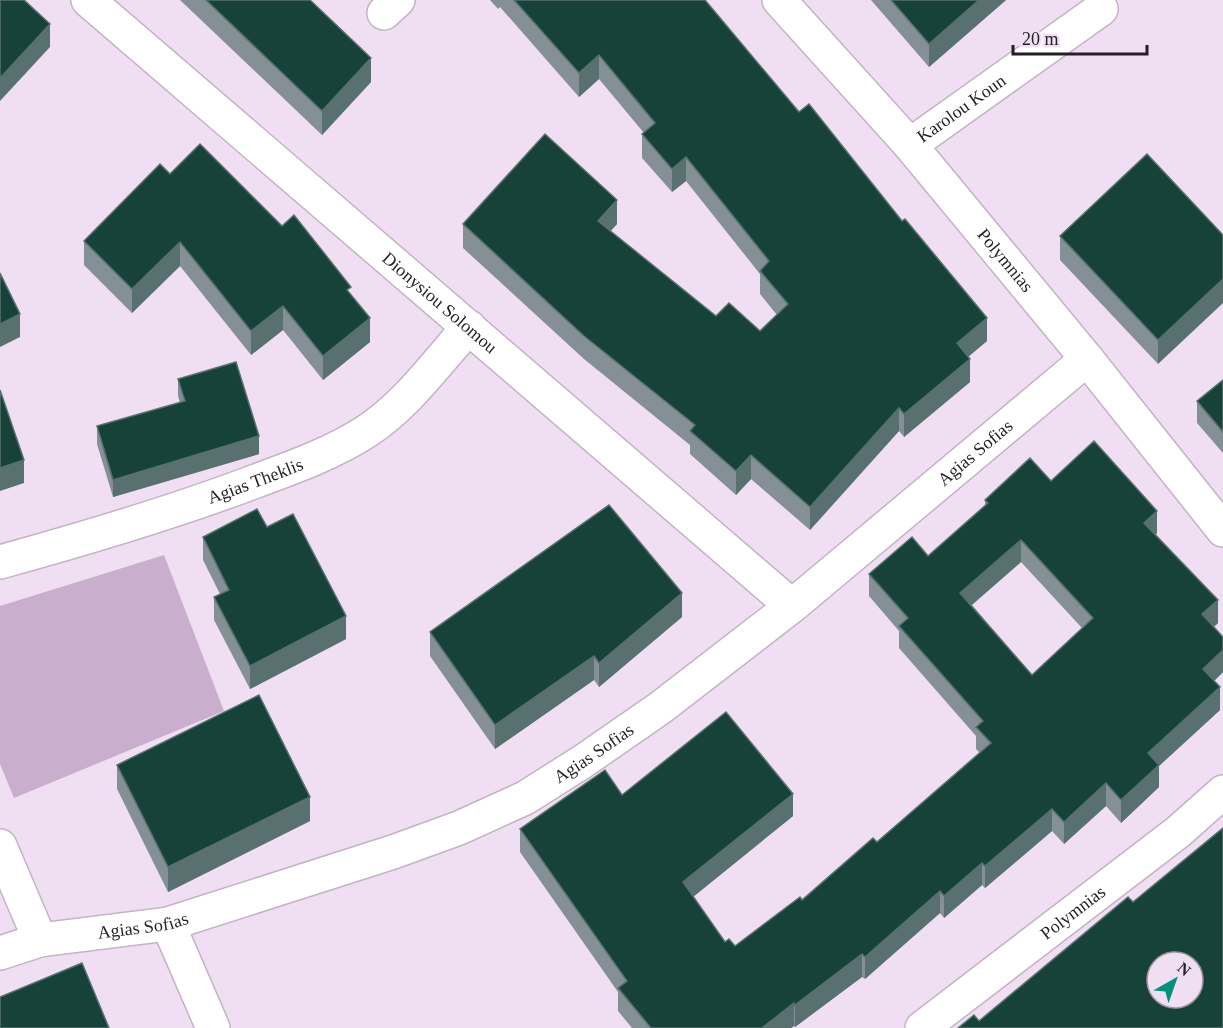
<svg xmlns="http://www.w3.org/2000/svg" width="1223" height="1028" font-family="'Times New Roman',serif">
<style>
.green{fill:#c9aecd}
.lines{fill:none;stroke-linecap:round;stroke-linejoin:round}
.minor-casing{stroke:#c3b3c5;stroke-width:36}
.minor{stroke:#fff;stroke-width:33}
.wall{fill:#849096;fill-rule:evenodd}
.shaded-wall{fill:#587170}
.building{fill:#174239;stroke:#587170;stroke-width:1.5;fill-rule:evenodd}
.labels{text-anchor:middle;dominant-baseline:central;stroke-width:6;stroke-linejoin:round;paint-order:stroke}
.street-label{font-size:18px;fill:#241e25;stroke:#f0dff2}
</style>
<rect width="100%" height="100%" fill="#f0dff2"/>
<polygon class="green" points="164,555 224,711 14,798 0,764 0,606"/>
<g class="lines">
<g class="minor-casing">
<g id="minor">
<path id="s1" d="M88,0l704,606"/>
<path id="s2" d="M779,0l131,145 177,214 136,171"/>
<polyline points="384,13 398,0"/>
<path id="s3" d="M910,145l191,-136"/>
<path id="s4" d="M0,562c87,-24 172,-49 256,-81 38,-14 77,-28 111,-50 41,-27 70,-69 102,-104"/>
<polyline points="0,846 40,940"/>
<polyline points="168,924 213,1028"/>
<path id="s5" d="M0,953l40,-13 128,-16 225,-72 66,-24 66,-30 57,-36 78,-54 132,-102 295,-247"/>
<path id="s6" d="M922,1028l256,-196 45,-40"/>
</g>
</g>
<use href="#minor" class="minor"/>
</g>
<g class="wall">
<polygon points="180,0 310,0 371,82 322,135"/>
<polygon points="490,0 705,0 987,341 968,357 970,382 904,437 899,431 810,530 751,479 736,495 690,454 690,445 584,359 463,248 463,224 617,224 610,231 716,316 760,331 777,315 760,294 760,274 686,181 672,192 642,158 642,134 644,133 599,79 579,97 500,7 498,9"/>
<polygon points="871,0 1006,0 929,67"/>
<polygon points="170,174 351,294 370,342 323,380 283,330 251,355 180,266 132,313 84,265 84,241"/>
<polygon points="1223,235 1158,364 1060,260 1060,236"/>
<polygon points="178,379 259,454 113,497 97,444 97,426 180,403 178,396"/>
<polygon points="1223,380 1223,453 1197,423 1197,401"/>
<path d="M1051,481l106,52 -1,2 62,88 -4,4 9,10v35l-9,9 6,29 -61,56v21l-38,36 -15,-17 -42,38 -12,-13 -67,57 -3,-3 -38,33 -4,-5 -75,66 -3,-2 -67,50 -1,-1 -3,2h-159l-14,-17v-19l-98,-140v-23l102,-34 171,21 -100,81 32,45 10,4 67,-46 75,-58 103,-89 -4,-4v-13l-77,-88v-17l-30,-35v-22l59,-18 57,-50v-6zM1021,562l61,66 -50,47 -60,-70z"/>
<polygon points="267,527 346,639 250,689 214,620 214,597 220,594 203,560 203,537"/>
<polygon points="682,617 599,687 594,680 495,749 430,656 430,632"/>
<polygon points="117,765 310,821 168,892 117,789"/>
</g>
<g class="shaded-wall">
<polygon points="979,0 1006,0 929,67 929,44"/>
<polygon points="50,24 50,47 0,101 0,78"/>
<polygon points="599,55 599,79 579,97 579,73"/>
<polygon points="371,58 371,82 322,135 322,111"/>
<polygon points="686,157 686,181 672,192 672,169"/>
<polygon points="617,200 617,224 598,245 598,221"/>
<polygon points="180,242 180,266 132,313 132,289"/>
<polygon points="1223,279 1223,303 1158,364 1158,340"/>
<polygon points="283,306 283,330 251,355 251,331"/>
<polygon points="20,314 20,337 0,347 0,324"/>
<polygon points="370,318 370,342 323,380 323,356"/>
<polygon points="987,318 987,341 957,366 957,343"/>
<polygon points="970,359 970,382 904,437 904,414"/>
<polygon points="899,408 899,431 810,530 810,507"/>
<polygon points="259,436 259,454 113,497 113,480"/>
<polygon points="751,455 751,479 736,495 736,471"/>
<polygon points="24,460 24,483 0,491 0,468"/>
<polygon points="1157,511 1157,533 1144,545 1144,523"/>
<polygon points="1021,540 1021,562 960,615 960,593"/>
<polygon points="682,593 682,617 599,687 599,663"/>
<polygon points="1218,600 1218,623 1202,637 1202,614"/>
<polygon points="346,616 346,639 250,689 250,666"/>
<polygon points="1223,650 1223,672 1203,692 1203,669"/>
<polygon points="594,656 594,680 495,749 495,725"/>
<polygon points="1220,687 1220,710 1159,766 1159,787 1121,823 1121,800 1148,753"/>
<polygon points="1106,783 1106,806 1064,844 1064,822"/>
<polygon points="793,794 793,816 683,905 683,882"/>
<polygon points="310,797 310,821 168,892 168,867"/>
<polygon points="1052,809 1052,831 985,888 985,866"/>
<polygon points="982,863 982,885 944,918 944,896"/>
<polygon points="940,891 940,913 865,979 865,957"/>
<polygon points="862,954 862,977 795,1027 795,1005"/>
<polygon points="794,1003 794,1026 791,1028 762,1028"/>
</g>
<g class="building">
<polygon points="0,0 24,0 50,24 0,78"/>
<polygon points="206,0 310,0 371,58 322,111"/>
<polygon points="514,0 705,0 799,112 809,104 902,221 905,219 987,318 957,343 970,359 904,414 899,408 810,507 751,455 736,471 690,431 695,425 584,336 463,224 545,134 617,200 598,221 716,316 729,303 760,331 788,304 760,271 769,261 686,157 672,169 642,134 655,123 599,55 579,73"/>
<polygon points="891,0 979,0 929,44"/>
<polygon points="200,144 282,226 294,215 351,287 347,290 370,318 323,356 283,306 251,331 180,242 132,289 84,241 160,164 170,174"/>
<polygon points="1147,154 1223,235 1223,279 1158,340 1060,236"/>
<polygon points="0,273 20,314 0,324"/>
<polygon points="236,362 259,436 113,480 97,426 185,401 178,379"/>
<polygon points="1223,380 1223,432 1197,401"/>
<polygon points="0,390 24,460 0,468"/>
<path d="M1094,441l63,70 -13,12 74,77 -16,14 21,23v13l-20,19 17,18 -72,66 11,12 -38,35 -15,-17 -42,39 -12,-13 -67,57 -3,-3 -38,33 -4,-5 -75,66 -3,-3 -67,51 -1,-2 -32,25h-111l-33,-40 9,-7 -107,-152 85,-59 17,25 104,-83 67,82 -110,88 42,60 4,-3 6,7 65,-49 2,3 71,-62 4,4 114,-99 -15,-16 7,-6 -84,-95 9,-8 -39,-44 43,-37 16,19 60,-53 -3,-3 45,-42 21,23zM1021,540l72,78 -61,57 -72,-82z"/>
<polygon points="609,505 682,593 599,663 594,656 495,725 430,632"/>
<polygon points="257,509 267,527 293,514 346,616 250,666 214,597 229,590 203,537"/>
<polygon points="259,695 310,797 168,867 117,765"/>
<path d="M1223,828v200h-265l16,-13 5,6 149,-124 5,5zM1157,962h36v36h-36z"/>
<polygon points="82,963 109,1028 0,1028 0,997"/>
</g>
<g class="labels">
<g class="street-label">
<text stroke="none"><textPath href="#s3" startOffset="63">Karolou Koun</textPath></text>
<text stroke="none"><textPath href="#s2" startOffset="345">Polymnias</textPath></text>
<text stroke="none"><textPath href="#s1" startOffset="464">Dionysiou Solomou</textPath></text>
<text stroke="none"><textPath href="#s5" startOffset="1118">Agias Sofias</textPath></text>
<text stroke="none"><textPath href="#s4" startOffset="268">Agias Theklis</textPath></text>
<text stroke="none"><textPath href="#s5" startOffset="632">Agias Sofias</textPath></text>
<text stroke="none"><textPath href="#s6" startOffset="190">Polymnias</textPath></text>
<text stroke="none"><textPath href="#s5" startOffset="146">Agias Sofias</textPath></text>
</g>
</g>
<g transform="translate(1175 980) rotate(40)"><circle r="28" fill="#f0dff2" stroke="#9e92a0" stroke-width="1.5"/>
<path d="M0-4.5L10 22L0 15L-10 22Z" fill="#04907a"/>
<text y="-9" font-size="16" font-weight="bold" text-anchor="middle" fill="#241e25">N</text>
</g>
<path d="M1013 45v9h134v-9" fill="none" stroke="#241e25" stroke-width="3"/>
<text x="1022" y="45" font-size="18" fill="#241e25" stroke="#f0dff2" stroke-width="4.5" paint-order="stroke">20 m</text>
</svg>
